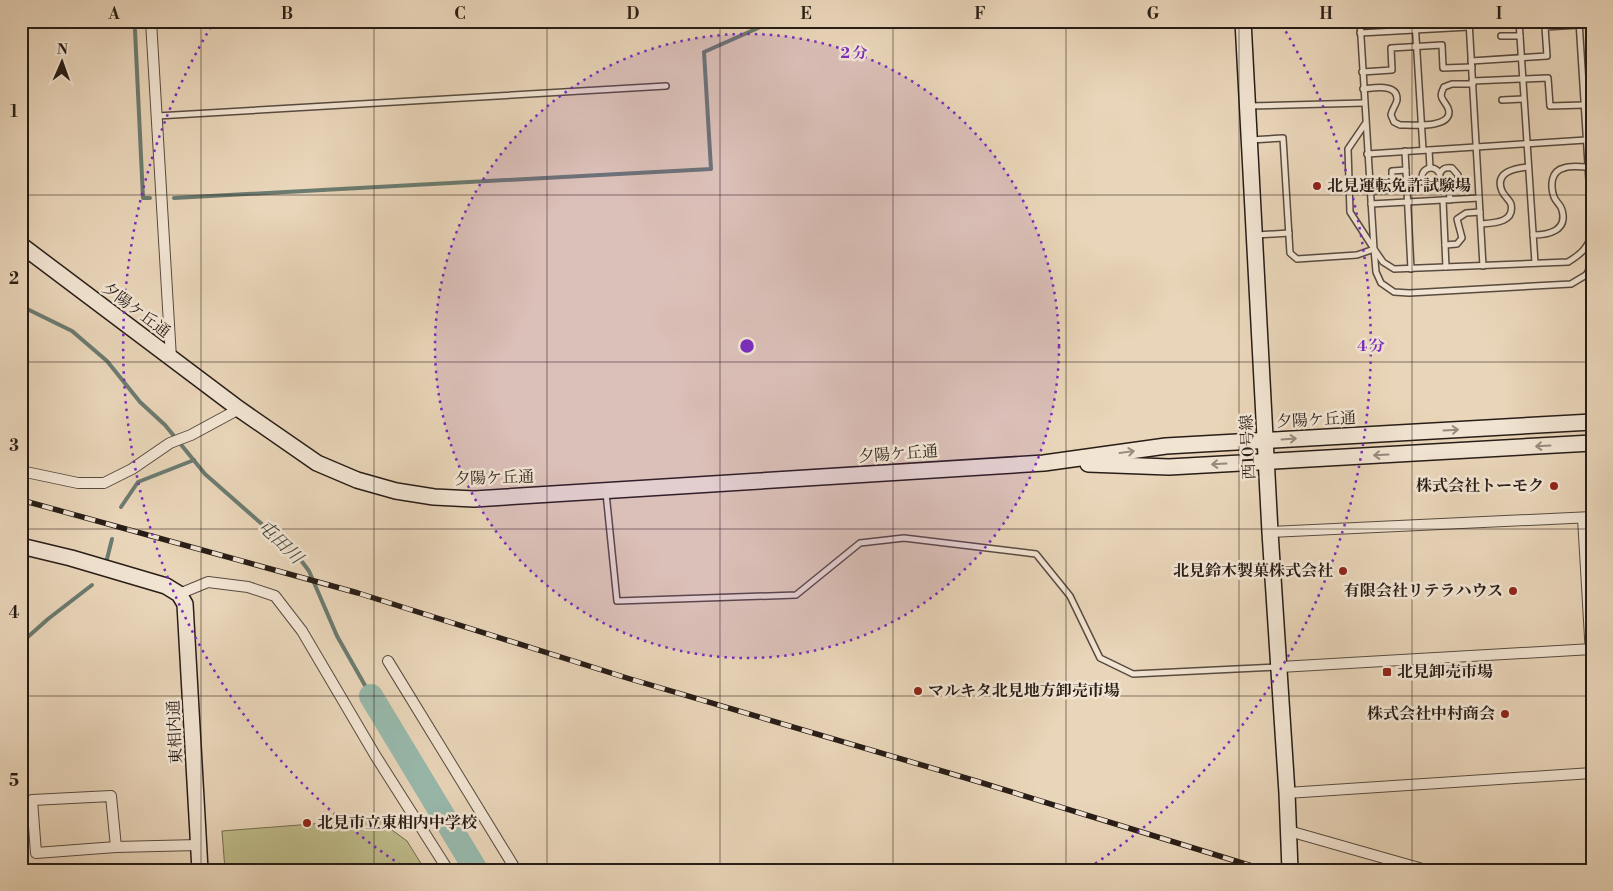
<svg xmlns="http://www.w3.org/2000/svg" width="1613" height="891" font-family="'Libre Bodoni','Noto Serif JP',serif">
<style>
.green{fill:#bebb8a;stroke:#736c50}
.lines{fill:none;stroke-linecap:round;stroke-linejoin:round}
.stream{stroke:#6b7b70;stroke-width:4}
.river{stroke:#98b9ac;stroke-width:24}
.lane-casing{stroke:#584b40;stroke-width:8}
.street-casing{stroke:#584b40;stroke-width:12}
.secondary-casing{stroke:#281d17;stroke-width:18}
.lane{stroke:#f1e4d2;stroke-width:5}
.street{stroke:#f1e4d2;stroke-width:10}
.secondary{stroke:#f1e4d2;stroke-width:15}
.rail-casing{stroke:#281d17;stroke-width:5.5}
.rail{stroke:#f1e4d2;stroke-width:4;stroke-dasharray:11;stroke-linecap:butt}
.oneway{stroke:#978a7e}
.grid{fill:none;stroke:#281d17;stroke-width:1;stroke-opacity:0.55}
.ring{fill:none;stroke:#7b2cbf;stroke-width:2.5;stroke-dasharray:2.5 5}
.poi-dot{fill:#8f2418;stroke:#f1e4d2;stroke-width:2}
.labels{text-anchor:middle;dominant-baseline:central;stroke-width:5;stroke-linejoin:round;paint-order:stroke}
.poi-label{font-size:16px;font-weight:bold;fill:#281d17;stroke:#f1e4d2;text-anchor:start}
.street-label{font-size:16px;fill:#281d17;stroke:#f1e4d2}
.water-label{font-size:18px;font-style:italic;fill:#4a4c44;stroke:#f1e4d2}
.centre{fill:#7b2cbf;stroke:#f1e4d2;stroke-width:2.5}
.ring-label{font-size:15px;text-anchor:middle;font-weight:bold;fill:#7b2cbf;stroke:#f1e4d2;stroke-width:5;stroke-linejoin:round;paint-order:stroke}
.neatline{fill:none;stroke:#281d17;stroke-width:2}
.grid-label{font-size:16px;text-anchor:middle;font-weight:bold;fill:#281d17}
</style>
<rect width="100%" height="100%" fill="#e9d5b9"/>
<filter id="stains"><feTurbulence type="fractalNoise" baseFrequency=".004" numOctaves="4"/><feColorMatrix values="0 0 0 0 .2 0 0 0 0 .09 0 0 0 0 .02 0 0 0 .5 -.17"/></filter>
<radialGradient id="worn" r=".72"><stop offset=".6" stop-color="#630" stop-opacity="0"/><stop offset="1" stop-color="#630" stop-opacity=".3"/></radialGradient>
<polygon class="green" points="377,819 407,841 425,870 225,870 222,831"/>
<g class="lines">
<g class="stream">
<polyline points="135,30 143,198 150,198"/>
<polyline points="174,198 711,169 704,52 774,21"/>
<polyline points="21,306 72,331 107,361 140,402 165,425 205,474 297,555 309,571 337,636 371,696"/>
<polyline points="121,507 138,482 194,460"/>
<polyline points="107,559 112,539"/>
<polyline points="21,643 48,619 92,585"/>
</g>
<polyline class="river" points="371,696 476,870"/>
<g class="lane-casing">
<g id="lane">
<path d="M1360,21l14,228 9,13 11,7 174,-7c13,-8 20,-14 24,-29"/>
<polyline points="1389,21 1390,31"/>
<polyline points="1415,21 1423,150"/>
<polyline points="1469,21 1483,266"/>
<polyline points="1519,21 1535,263"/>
<polyline points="1579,21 1592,228"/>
<polyline points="1360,33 1469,27"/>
<polyline points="1501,36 1520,36"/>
<polyline points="1471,61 1547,56 1545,27 1579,25"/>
<polyline points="1362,72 1392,70 1391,48 1442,45 1443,68 1472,67"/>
<polyline points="1472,81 1548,78 1550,106 1584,105"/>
<path d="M1363,89c11,-1 35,-6 34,11 -1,5 -5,9 -6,15l3,7 6,3c11,0 56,4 48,-17 -5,-10 -10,-9 -4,-21l8,-3h21"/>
<polyline points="1502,100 1523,99"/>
<polyline points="1248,106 1364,103"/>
<polyline points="157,116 666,86"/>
<polyline points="1365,124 1348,149 1350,212 1374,249 1376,272 1381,283 1394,292 1409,293 1571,284 1586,275 1592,265"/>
<polyline points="1250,140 1283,138 1290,253 1297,259 1357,255 1374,249"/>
<polyline points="1429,150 1430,168"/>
<polyline points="1405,151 1411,269"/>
<polyline points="1367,154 1586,140"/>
<circle cx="1431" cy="177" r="9"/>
<path d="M1440,173c3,-5 6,-6 12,-5l6,7 -1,5 -8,5 -5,-1 -4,-4"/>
<polyline points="1449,185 1450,200"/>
<polyline points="1370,191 1392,190 1392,171 1406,170"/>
<polyline points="1443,200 1446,267"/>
<polyline points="1371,204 1479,198"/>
<path d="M1481,224c12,-1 34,-1 30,-20 -2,-5 -7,-8 -9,-13 -8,-19 13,-23 26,-24"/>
<polyline points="1257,235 1289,233"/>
<path d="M1533,235c15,0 35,-4 29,-25 -1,-5 -6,-8 -8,-13 -4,-12 -3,-26 10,-29 7,-3 17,-1 24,-1"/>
<polyline points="1445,245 1457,244 1462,238 1457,219 1466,213 1480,212"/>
<polyline points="606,493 617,601 796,595 860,543 904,538 1036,554 1070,596 1100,658 1133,674 1278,667"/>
</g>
</g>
<g class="street-casing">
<g id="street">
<polyline points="151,21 171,358"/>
<polyline points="21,471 78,483 104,483 132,469 170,443 191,435 239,409"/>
<polyline points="1583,518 1592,672"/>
<polyline points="1270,532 1592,517"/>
<polyline points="179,594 208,582 248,587 275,596 302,631 375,755 448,870"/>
<polyline points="388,661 516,870"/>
<polyline points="1280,667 1592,649"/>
<polyline points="1287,793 1592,773"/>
<polyline points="1289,831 1426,870"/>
<polyline points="116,847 111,796 32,800 36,853 116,847 198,845"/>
</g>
</g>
<g class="secondary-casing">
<g id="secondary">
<polyline points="1243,21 1270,532 1287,793 1290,870"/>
<polyline points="21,245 239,409 317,463 357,480 396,491 434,497 474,499 1044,463 1166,446 1592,422"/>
<polyline points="1088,464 1169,467 1592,443"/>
<polyline points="21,546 71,558 166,586 179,594 185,604 200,870"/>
</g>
</g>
<use href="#lane" class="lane"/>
<use href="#street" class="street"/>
<use href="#secondary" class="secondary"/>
<g class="rail-casing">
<polyline id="rail" points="21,500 358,593 627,678 976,781 1265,870"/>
</g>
<use href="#rail" class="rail"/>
</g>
<defs><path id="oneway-shaft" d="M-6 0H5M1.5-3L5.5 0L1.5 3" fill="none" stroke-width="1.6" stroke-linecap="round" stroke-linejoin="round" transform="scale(1.25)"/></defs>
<g class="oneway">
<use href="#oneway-shaft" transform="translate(1451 430) rotate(-3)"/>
<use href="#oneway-shaft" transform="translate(1289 439) rotate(-4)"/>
<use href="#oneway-shaft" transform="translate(1543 446) rotate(177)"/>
<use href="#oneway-shaft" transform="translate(1127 452) rotate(-8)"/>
<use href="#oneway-shaft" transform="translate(1381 455) rotate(177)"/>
<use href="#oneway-shaft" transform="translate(1219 464) rotate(177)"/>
</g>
<path class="grid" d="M201,21v849M374,21v849M547,21v849M720,21v849M893,21v849M1066,21v849M1239,21v849M1412,21v849M21,195h1571M21,362h1571M21,529h1571M21,696h1571"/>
<circle cx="747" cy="346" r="312" fill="#7b2cbf" fill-opacity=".12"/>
<g class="ring">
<circle cx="747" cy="346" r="312"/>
<path d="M407 869A624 624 0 0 1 212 25M1282 25A624 624 0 0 1 1087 869"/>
</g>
<g class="poi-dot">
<circle cx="1317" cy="186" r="5"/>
<circle cx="1554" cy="486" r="5"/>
<circle cx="1343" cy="571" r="5"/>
<circle cx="1513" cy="591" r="5"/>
<rect x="1382" y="667" width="10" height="10" rx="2.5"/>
<circle cx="918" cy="691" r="5"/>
<circle cx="1505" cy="714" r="5"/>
<circle cx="307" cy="823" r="5"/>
</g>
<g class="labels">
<g class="poi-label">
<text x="1327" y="186">北見運転免許試験場</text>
<text x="1544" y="486" text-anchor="end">株式会社トーモク</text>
<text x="1333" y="571" text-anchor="end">北見鈴木製菓株式会社</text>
<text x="1503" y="591" text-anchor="end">有限会社リテラハウス</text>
<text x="1397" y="672">北見卸売市場</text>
<text x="928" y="691">マルキタ北見地方卸売市場</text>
<text x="1495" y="714" text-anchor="end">株式会社中村商会</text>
<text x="317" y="823">北見市立東相内中学校</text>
</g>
<g class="street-label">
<text transform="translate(136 310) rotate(37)">夕陽ケ丘通</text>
<text transform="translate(1316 420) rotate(-3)">夕陽ケ丘通</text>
<text transform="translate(1248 447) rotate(-93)">西10号線</text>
<text transform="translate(898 454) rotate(-4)">夕陽ケ丘通</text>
<text transform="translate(494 478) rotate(-2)">夕陽ケ丘通</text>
<text transform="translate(175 732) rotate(-93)">東相内通</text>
</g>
<g class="water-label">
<text transform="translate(280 542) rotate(44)">屯田川</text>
</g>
</g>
<circle cx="747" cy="346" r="8" class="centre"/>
<g class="ring-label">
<text x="854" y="58">2 分</text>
<text x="1371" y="351">4 分</text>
</g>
<rect width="1613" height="891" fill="none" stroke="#e9d5b9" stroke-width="55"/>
<g transform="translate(62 62) rotate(2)" stroke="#f1e4d2" stroke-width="4" paint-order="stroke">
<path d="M0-4L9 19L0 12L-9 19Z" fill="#281d17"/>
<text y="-8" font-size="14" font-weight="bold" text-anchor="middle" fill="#281d17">N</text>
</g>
<rect x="28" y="28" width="1558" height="836" class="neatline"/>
<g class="grid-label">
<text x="114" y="19">A</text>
<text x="287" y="19">B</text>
<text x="460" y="19">C</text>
<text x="633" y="19">D</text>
<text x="806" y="19">E</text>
<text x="980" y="19">F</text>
<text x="1153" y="19">G</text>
<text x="1326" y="19">H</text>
<text x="1499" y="19">I</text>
<text x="14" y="117">1</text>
<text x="14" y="284">2</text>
<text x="14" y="451">3</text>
<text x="14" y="618">4</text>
<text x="14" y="786">5</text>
</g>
<rect width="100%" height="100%" filter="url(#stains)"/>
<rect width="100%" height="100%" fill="url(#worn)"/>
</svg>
